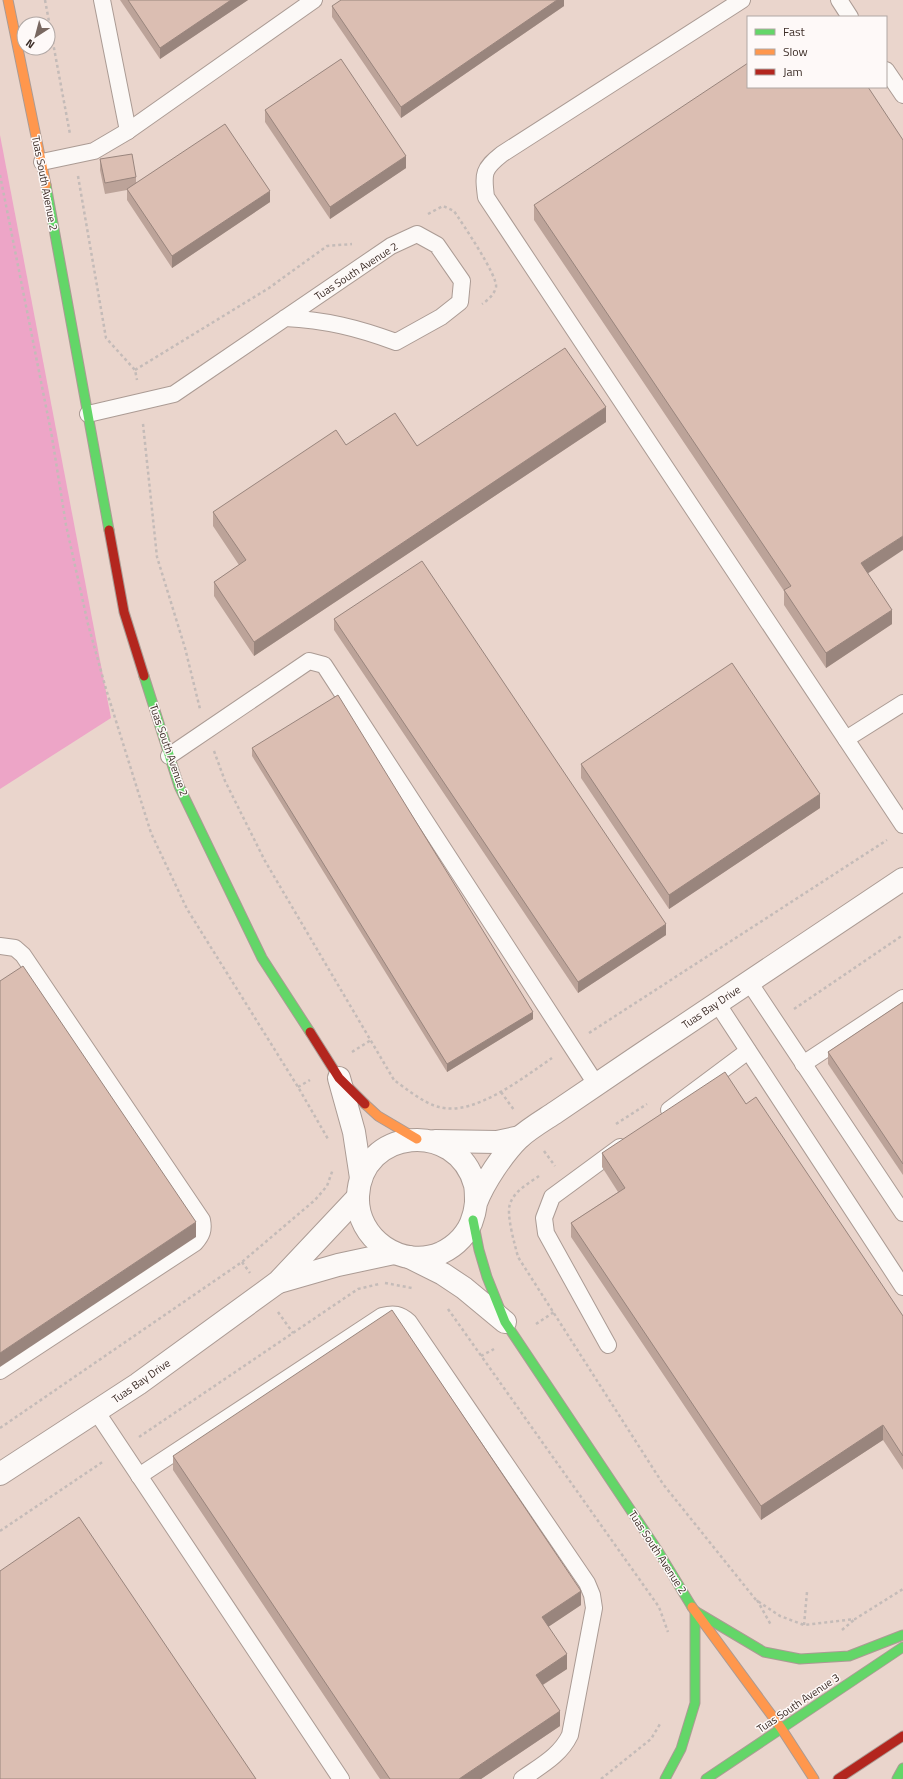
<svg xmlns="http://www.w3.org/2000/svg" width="903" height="1779" font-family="'Titillium Web',sans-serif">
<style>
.green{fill:#eda5c7}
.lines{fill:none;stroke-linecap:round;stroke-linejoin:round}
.lane-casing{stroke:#ab9b94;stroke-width:18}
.street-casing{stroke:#ab9b94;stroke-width:24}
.fast-casing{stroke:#ab9b94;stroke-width:11}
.slow-casing{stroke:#ab9b94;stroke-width:11}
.jam-casing{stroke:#ab9b94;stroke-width:11}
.path{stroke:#c4bbb8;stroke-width:2.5;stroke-dasharray:3 3;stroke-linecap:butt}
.lane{stroke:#fcf9f7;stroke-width:16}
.street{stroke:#fcf9f7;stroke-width:22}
.fast{stroke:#63d668;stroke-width:9}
.slow{stroke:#ff974d;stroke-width:9}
.jam{stroke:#b3261e;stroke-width:9}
.wall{fill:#bca399}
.shaded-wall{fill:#99857d}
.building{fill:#dbbeb2;stroke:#99857d}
.labels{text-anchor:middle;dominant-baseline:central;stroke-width:3;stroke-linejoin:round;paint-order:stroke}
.street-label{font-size:11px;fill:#3c2d27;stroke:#fef9f8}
</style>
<rect width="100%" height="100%" fill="#ead5cc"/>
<polygon class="green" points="0,135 111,718 0,789"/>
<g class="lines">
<g class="lane-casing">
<g id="lane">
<polyline points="102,0 128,131"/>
<path d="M742,0l-240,154c-19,15 -19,19 -16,43l417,628"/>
<polyline points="839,0 850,17"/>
<polyline points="886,70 903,95"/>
<polyline points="42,162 94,151 128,131 314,0"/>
<path d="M88,414l86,-20 217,-148 26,-12 20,11 25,36 -2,21 -19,15 -45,25c-38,-14 -70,-22 -111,-24"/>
<polyline points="846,739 903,703"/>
<polyline points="169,756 309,661 324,665 596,1084"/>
<path d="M0,946l15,2 8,7 179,265c2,10 0,15 -7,23l-195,128"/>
<polyline points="749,982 903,1213"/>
<polyline points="717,1003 903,1287"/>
<polyline points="803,1064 903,998"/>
<polyline points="669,1110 748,1051"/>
<polyline points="608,1345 546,1233 544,1218 552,1197 620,1147"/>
<polyline points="96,1411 341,1779"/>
<path d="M139,1476l243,-160c12,-3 18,-2 27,6l178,261 5,12 2,13 -24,127c-10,21 -30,31 -48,44"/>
</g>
</g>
<g class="street-casing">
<g id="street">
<polyline points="339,1078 354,1132 361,1178"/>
<polyline points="435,1141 497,1142 520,1137"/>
<path d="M476,1203c0,-6 0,-13 -1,-18 -18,-66 -114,-57 -117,11 -2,43 44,74 83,57 15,-7 28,-20 32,-36 2,-5 2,-9 3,-14 8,-21 27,-49 43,-65 11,-10 25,-18 37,-26 28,-19 56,-38 84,-57 87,-59 175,-117 263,-176"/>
<polyline points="409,1257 443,1274 464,1288 505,1322"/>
<polyline points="279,1282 338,1265 394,1253"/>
<polyline points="0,1474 138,1384 278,1282 358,1197"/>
</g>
</g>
<g class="fast-casing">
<g id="fast">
<polyline points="46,185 109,530"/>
<polyline points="144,676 179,786 262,958 310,1032"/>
<polyline points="473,1220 479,1250 487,1277 505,1322 658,1551 692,1607"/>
<polyline points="695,1611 764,1652 800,1659 849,1656 903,1635"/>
<polyline points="665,1779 681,1749 695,1703 695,1611"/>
<polyline points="706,1779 903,1647"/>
<polyline points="897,1779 903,1768"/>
</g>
</g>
<g class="slow-casing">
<g id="slow">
<polyline points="8,0 46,185"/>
<polyline points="365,1104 378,1116 417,1139"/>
<polyline points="692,1607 781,1728 814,1779"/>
</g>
</g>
<g class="jam-casing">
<g id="jam">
<polyline points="109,530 124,612 144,676"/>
<polyline points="310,1032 339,1078 365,1104"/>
<polyline points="838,1779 903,1736"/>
</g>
</g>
<g class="path">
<polyline points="45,0 70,134"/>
<polyline points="0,175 52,437 66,525 88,624 106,689 151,833 187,909 298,1087 328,1139"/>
<polyline points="78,176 106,338 135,370 137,380"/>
<path d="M428,214l15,-8 11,5c8,12 44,65 42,76 -2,8 -8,13 -14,17"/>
<polyline points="135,370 269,288 327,246 352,244"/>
<polyline points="143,424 157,557 185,648 200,709"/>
<path d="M214,751l11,30 40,80 129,219c11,8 31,24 45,27 35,10 85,-30 113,-49"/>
<polyline points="794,1009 903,935"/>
<polyline points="589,1033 887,840"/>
<polyline points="352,1052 371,1040"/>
<polyline points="298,1087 310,1080"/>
<polyline points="501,1092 514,1110"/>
<polyline points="616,1124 647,1104"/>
<polyline points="544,1151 555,1166"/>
<path d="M539,1176c-10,7 -25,15 -29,28 -4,11 5,41 8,53l145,227 93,116 24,16 24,9 51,-6 48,-30"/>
<polyline points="242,1262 250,1273"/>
<polyline points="385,1283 412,1288"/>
<polyline points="448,1309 659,1607 668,1632"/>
<polyline points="278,1312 293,1333"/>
<polyline points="536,1324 554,1312"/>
<polyline points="481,1356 494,1349"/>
<polyline points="0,1428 242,1262 315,1200 327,1186 333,1169"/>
<polyline points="139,1437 358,1289 379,1284"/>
<polyline points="0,1531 104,1461"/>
<polyline points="757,1600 771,1625"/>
<polyline points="804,1625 807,1592"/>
<polyline points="842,1630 855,1619"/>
<polyline points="601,1779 651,1739 660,1724"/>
</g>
<use href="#lane" class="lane"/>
<use href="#street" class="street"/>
<use href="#fast" class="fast"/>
<use href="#slow" class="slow"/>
<use href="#jam" class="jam"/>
</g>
<g class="wall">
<polygon points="120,0 248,0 160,59"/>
<polygon points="564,0 564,6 401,118 332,17 332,6"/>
<polygon points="265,110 406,168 330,219 265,122"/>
<polygon points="100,159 136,177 136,182 270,202 172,268 127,200 127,190 105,194 100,170"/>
<polygon points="534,205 868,573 892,624 826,668 784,605 784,591 534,220"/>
<polygon points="606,422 254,656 214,596 214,582 239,565 213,526 213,512 346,445 417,446"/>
<polygon points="334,619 666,935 578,993 334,630"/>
<polygon points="252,748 533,1019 447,1072 252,756"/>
<polygon points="581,764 820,808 669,909 581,778"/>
<polygon points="903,1002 903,1175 828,1064 828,1052"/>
<polygon points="746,1104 903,1316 903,1470 883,1440 761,1520 571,1237 571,1223 618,1192 602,1167 602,1153"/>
<polygon points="173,1456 581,1605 548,1627 567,1669 543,1685 560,1726 481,1779 380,1779 173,1470"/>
</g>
<g class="shaded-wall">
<polygon points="231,0 248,0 160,59 160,48"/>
<polygon points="557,0 564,0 564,6 401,118 401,107"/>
<polygon points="406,156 406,168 330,219 330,207"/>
<polygon points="270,191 270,202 172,268 172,256"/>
<polygon points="606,407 606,422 254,656 254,642"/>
<polygon points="903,536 903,550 861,578 861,563"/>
<polygon points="892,610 892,624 826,668 826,653"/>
<polygon points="820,794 820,808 669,909 669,895"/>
<polygon points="666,924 666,935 578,993 578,982"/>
<polygon points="533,1012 533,1019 447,1072 447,1064"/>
<polygon points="196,1222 196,1237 0,1367 0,1353"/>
<polygon points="883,1425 883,1440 761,1520 761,1506"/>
<polygon points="581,1591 581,1605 542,1631 542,1617"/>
<polygon points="567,1654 567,1669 536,1689 536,1675"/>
<polygon points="560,1711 560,1726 481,1779 459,1779"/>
</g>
<g class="building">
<polygon points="128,0 231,0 160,48"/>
<polygon points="341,0 557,0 401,107 332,6"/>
<polygon points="341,59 406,156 330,207 265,110"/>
<polygon points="748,63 748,87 868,87 903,140 903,536 861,563 892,610 826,653 784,590 791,586 534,205"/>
<polygon points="225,124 270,191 172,256 127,189"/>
<polygon points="132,154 136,177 105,183 100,159"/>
<polygon points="565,348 606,407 254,642 214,582 246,560 213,512 336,430 346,445 395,413 417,446"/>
<polygon points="422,561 666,924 578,982 334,619"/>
<polygon points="732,663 820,794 669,895 581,764"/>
<polygon points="338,695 533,1012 447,1064 252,748"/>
<polygon points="23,966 196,1222 0,1353 0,981"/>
<polygon points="903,1002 903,1164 828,1052"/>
<polygon points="725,1072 746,1104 756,1097 903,1316 903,1456 883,1425 761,1506 571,1223 625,1188 602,1153"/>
<polygon points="392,1310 581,1591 542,1617 567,1654 536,1675 560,1711 459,1779 390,1779 173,1456"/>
<polygon points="79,1517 256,1779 0,1779 0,1571"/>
</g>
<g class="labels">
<g class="street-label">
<text transform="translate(45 183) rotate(79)">Tuas South Avenue 2</text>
<text transform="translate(356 271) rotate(-33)">Tuas South Avenue 2</text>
<text transform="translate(169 750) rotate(71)">Tuas South Avenue 2</text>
<text transform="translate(711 1007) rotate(-34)">Tuas Bay Drive</text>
<text transform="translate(141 1381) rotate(-35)">Tuas Bay Drive</text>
<text transform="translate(658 1552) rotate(57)">Tuas South Avenue 2</text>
<text transform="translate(798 1703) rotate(-34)">Tuas South Avenue 3</text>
</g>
</g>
<rect x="747" y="16" width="140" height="72" fill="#fef9f8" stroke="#b0a7a4"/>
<rect x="755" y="29" width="20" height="6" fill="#63d668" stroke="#b0a7a4"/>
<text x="783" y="36" font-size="12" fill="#3c2d27">Fast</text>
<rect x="755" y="49" width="20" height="6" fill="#ff974d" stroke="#b0a7a4"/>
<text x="783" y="56" font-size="12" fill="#3c2d27">Slow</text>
<rect x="755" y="69" width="20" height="6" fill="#b3261e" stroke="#b0a7a4"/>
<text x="783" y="76" font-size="12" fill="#3c2d27">Jam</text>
<g transform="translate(36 36) rotate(216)"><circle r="19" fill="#fef9f8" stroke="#b0a7a4"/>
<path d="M0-3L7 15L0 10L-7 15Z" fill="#796861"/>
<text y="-6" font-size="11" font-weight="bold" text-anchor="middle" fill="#3c2d27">N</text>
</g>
</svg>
